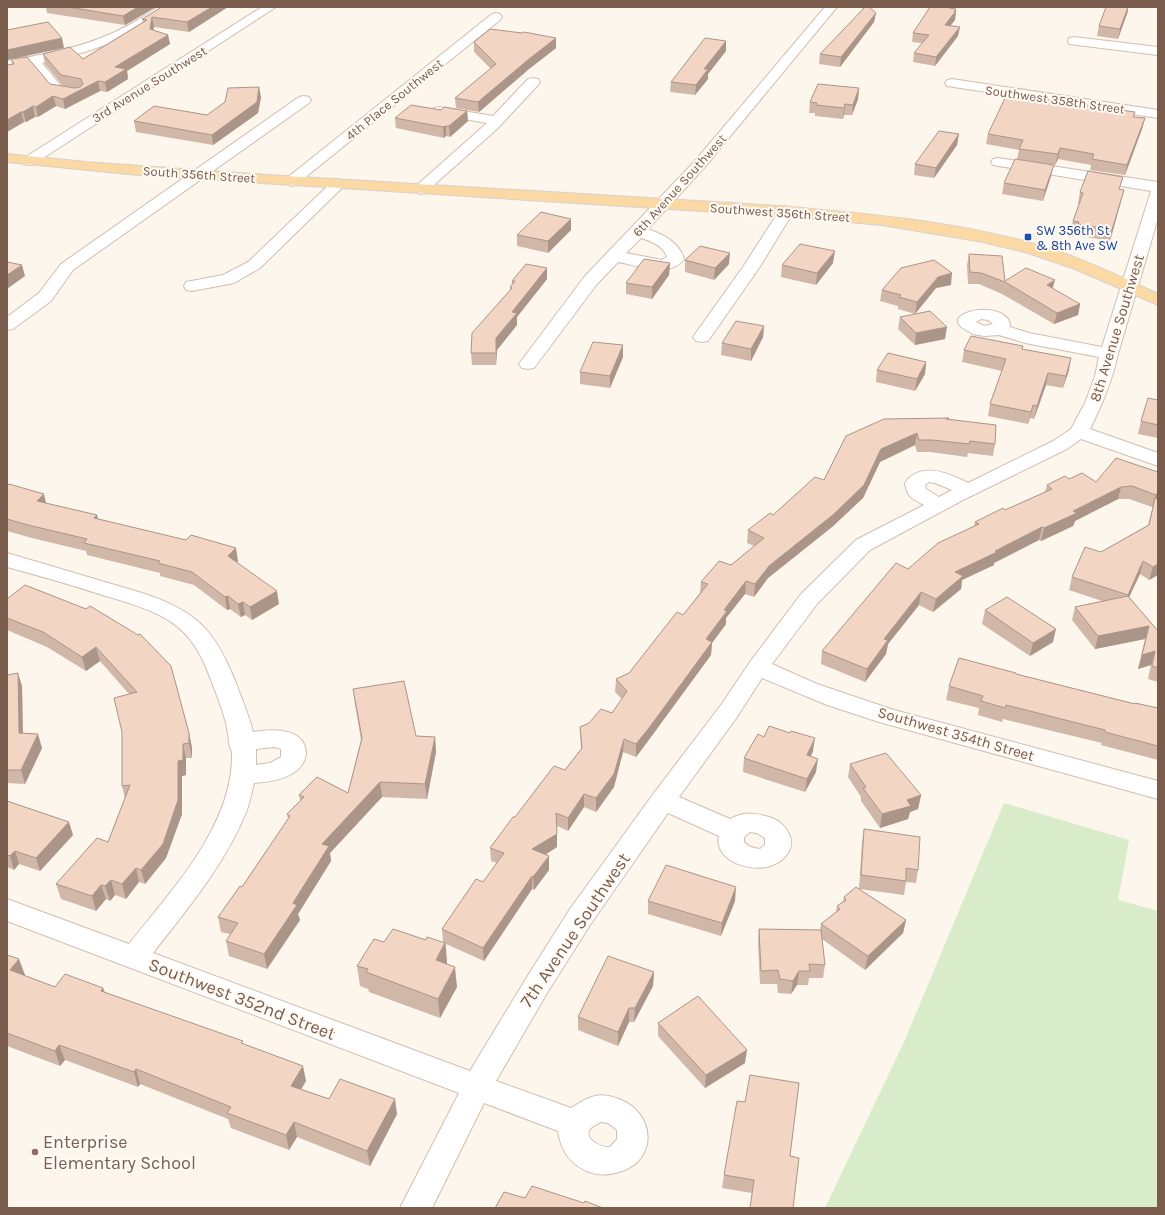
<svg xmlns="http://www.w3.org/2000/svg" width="1165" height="1215" viewBox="0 0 1165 1215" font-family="Karla,sans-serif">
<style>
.green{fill:#d8ecc9}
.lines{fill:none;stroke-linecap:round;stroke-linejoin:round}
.minor-casing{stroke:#d1beb0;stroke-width:2}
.major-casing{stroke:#dad1cd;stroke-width:2}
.minor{fill:#fff;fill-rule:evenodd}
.major{fill:#fbd9a5;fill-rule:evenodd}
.wall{fill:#d1b7a8}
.shaded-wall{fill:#aa9588}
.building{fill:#f3d5c3;stroke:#aa9588}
.transit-dot{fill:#1a4fb4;stroke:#fffaf3;stroke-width:1.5}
.education-dot{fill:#8d6e63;stroke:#fffaf3;stroke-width:1.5}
.labels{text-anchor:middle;stroke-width:4;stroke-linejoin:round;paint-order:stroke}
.far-street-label{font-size:13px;fill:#7a5c4d;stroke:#fffaf3}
.far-transit-label{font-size:13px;fill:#164399;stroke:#fffaf3;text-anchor:start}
.street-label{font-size:15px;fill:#7a5c4d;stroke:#fffaf3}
.near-street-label{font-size:18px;fill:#7a5c4d;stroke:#fffaf3}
.near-education-label{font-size:18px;fill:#785e54;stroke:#fffaf3;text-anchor:start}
</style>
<rect width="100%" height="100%" fill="#fdf6ec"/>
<!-- green -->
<path class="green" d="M1004,803L1129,840L1118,900L1158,911V1208H825L904,1042Z"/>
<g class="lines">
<!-- minor casing -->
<g class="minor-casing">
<path id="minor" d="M159,7H174C170,12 162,16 157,19C121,42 83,54 42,63L62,87L82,90L84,93L82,96L77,97L53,93L30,65L7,69V61C41,55 76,49 108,35C126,28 142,17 159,7Z
M262,7H276L34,164L29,165L24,164L22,161L24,158Z
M825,7H837L704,168L648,229C664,235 679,242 684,259C670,279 637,265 618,262L597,284L534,368L528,369L522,368L519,364L585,276L694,162ZM641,238C651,241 664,246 667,257L662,260L626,253Z
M496,13L500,14L502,17L500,20L297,184L292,186L287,184L284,181L287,178L492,14Z
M1074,37L1158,47V55L1069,44L1068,41L1069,38Z
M533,78L538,79L540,82L538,85L497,129L426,192L421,194L416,192L413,189L416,186L487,123L434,114L432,111L434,108L439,107L493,116L528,79Z
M952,79L1158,110V118L947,86L945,83L947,80Z
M304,96L309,97L311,100L309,103L73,270L51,301L13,329L7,330V317L39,293L61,264L299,97Z
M998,158L1158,182V218L1118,354C1112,381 1102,405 1090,429L1158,453V466L1081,439L1067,449L963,500L870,550L817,604L772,664L817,684L894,710L1158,781V799L879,722L827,705L762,678L737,717L679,797L730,819C746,811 755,813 772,818C780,821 785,826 789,834C792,840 792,845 789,851C773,882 712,866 719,836L668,813L590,925L547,993L496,1081L571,1108C578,1104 586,1098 595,1096C603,1094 611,1096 619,1099C654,1112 659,1158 622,1171C610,1175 601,1176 589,1172C570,1164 561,1151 558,1131L484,1103L432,1208H400L459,1093L7,921V899L129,944C171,891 233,826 232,754C232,750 229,746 229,743C228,724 221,706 214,688C204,660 194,636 168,620C150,609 129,603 109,597C75,586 41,576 7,567V553L142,593C197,611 215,630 236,683C242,700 249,715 253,732C271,729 305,727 306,753C306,759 301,768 296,771C285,780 267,782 254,783C252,792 250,801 247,810C226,863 188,908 153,953L470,1071L527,977L570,909L654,793L721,705L750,662L801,594L856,540L924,505C912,498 907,498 905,483C920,461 949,473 968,483L1053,441L1071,429L1085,403L1095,376L1099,357L1025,343L999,335L984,336L973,334L961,327L958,323V319C968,305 1011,306 1010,327L1029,333L1102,347L1151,191L993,165L991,162L993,159ZM981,319L988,320L993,324L984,326L976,322ZM929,482L935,483L952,490L939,497L926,489L925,485ZM274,747L281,749V757L270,763L256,765V749ZM750,832L757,833L765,838V845L760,849C753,848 749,847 744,842V837ZM601,1122L608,1123L617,1130V1139L610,1147C603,1148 583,1140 590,1129C592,1126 598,1124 601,1122Z
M338,179L343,181L346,184L343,187L260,268L234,283L192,291L186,290L184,286L186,282L223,275L248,262L333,181Z
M786,206L791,208L794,211L759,268L708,341L702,342L696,341L693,337L743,267L781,208Z"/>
</g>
<!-- major casing -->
<g class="major-casing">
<path id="major" d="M7,154L86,162L268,175L780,206C872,214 966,222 1055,250C1090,262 1124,278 1158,294V305L1075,269L1028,253L983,242L882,225L780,216L138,175L7,162Z"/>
</g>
<!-- minor -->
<use href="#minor" class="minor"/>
<!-- major -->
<use href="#major" class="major"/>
</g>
<!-- wall -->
<path class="wall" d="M46,7H156L125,25L47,13Z
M228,7L189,32L154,27L153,30L168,35L170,44L127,71L128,79L107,92L100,91L65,109L56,106L38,117H35L26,122H24L7,132L12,64L11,59L50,84L75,88H76L63,86L45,64L43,54L83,59L143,22L142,19Z
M956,9L955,20L950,26L958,36L935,66L913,62L914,53L922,43L912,42L913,33Z
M1128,11L1118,39L1097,36L1099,26Z
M876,13L874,22L840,67L819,64L820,54Z
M474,42L556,48L529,69L479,112L456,108L455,98L491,69L474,52Z
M726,51L708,74V79L695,95L670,92L671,82Z
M859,88L858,99L852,115H844L843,119L815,116V113H809L810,102Z
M261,97L258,113L213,145L136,132L134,121L207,115Z
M441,110L467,111L468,121L450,137L446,136L444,138L396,128L395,118Z
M1134,117L1145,118L1142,129L1125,175L1090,170L1091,165L1058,159L1055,165L1017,159L1019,150L986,144L988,134Z
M959,134L957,145L934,178L914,175L915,164Z
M1051,176L1043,201L1002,194L1004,183Z
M1120,189L1121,201L1110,241L1075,235L1076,233L1070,232L1073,221L1079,203H1078L1080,192Z
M571,219V230L548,253L517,246V235Z
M969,254L1005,281L1080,304L1078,315L1054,324L1002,294L979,284H968L967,265Z
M685,260L729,264L714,280L685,272Z
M670,263L669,275L652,299L626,294V283Z
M833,263L816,285L781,277L782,265Z
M547,268V279L517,317V325L497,350L496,365H472L471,353L510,290V287L512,284V281Z
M951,285L936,288L915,314L898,309V306L880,301L882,290Z
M900,317L945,339L915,345L898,329Z
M764,326L763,337L751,361L721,355L722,343Z
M623,345V357L610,388L580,384V372Z
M1022,349L1069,370L1063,388L1046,385L1034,419L1030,418L1028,424L988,416L990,404L1002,371L962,362L964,350Z
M926,362L925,374L915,391L876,382L877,370Z
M1158,400V438L1138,434L1141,421Z
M949,420L995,444L993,456L968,453L967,457L930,452H917L915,445L880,462L863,498L832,527L768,578L754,597L745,594L726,618V624L712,643L711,655L648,741L636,757L623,752L614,787L596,812L584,807L568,831L557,826V847L545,855L549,856V870L534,890L532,889L484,961L446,944L447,964L457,987L440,1018L369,992L368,989L360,986L357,966L384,942L426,940L443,942L442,929L483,882L497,863L491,861L490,848L515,817L565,770L581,749L580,727L612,713L622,699L615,692L616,679L629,673L683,615L700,593L701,582L731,565L754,546L747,543L748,530L773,515L824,480L846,436Z
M1158,472V575L1149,580L1140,574L1129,597L1158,631V682L1148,679L1151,665L1138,669L1145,639L1095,649L1072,620L1075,607L1102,601L1069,590L1072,577L1101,552L1148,525L1153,506L1152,507L1129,499H1118L1075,521L1073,526L1041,541L1039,540L994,563V565L962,580L961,589L933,612L919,605L888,644L886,654L865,682L821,664L822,651L908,569L974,526L975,522L1005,510L1045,492L1047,485L1069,479L1096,482Z
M7,486L46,503L97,515L98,519L238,561L237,562L279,604L252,620L245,615L241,617L230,609L227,610L194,585L160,576V573L87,555L86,551L32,538L7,531Z
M7,599L86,609L189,733L192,748V758H186V775L182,776V814L166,858L145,884L139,882L126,899L115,895L110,901L106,899L96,911L61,899L56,884L108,842L125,799L122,786L129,694L100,661L86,671L47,647L7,630Z
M985,610L1053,642L1030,656L982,624Z
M1016,674L1135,704L1158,708V760L1101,745L1102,743L1003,719L1002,722L978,715L979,708L946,700L949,686Z
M7,675L22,686L23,733L42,748L25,784L7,783Z
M353,689L416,736L435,737L436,752L427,799L382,797L330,853L331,861L298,914L300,920L267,969L229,956L226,941L230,934L221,932L218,917L242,887L288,819L287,814L300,801L299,795L348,793L361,740L355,704Z
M790,733L813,751L811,756L816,772L805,792L743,772L744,758L764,737Z
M850,764L921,795L918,809L910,812L908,819L880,828L861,801V797L848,777Z
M7,801L73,835L40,871L19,864L14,870L7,867Z
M864,829L918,870L916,883L906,882L904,895L859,889L906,920L903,933L865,970L822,939L825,965L823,978H809L808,985H797L791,994L778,993L777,984H760L758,942L759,929L820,930L821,924L836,912L837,906L843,902L844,897L859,889L862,843Z
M648,901H735L721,936L648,914Z
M7,955L25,975L24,976L55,987L103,988L105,992L243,1044L306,1081L301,1089L329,1099L397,1114L370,1166L297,1137L289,1150L231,1128L228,1119L140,1084L138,1087L65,1060L60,1066L7,1046Z
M654,972L653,986L634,1022H629L618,1046L578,1030V1017Z
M658,1023L745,1063L705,1088L658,1036Z
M790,1156L752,1193L722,1188L724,1175Z"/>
<!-- shaded-wall -->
<path class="shaded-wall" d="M138,7H156L125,25L123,16Z
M212,7H228L189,32L187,22Z
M1128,7V11L1118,39L1120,29Z
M956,9L955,20L944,34L945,25Z
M876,13L874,22L840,67L841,57Z
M152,17L154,27L151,39L150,29Z
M960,27L958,36L935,66L936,57Z
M168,35L170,44L127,71L128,79L107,92L105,82L115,67Z
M62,38L64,48L7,60V50Z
M556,38V48L529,69L479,112L478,102L529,59Z
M726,41V51L708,74V79L695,95L696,85L704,69Z
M98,81L100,91L65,109L63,99Z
M259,87L261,97L258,113L213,145L212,135Z
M859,88L858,99L852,115L853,105Z
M53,96L56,106L38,117L36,107Z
M845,104L844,115L843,119L844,108Z
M33,106L35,117L26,122L23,112Z
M467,111L468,121L450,137L449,126Z
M21,112L24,122L7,132V120Z
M1145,118L1142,129L1125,175L1127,165Z
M446,126V136L444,138L443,127Z
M959,134L957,145L934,178L936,168Z
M1060,148L1058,159L1055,165L1058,154Z
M1054,165L1051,176L1043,201L1045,190Z
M1124,190L1121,201L1110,241L1112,230Z
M571,219V230L548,253V241Z
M835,251L833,263L816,285L817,273Z
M730,253L729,264L714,280L715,268Z
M670,263L669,275L652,299V287Z
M22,265L25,276L7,289V275Z
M547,268V279L517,317V325L497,350L496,365V338L512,312Z
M952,273L951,285L936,288L915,314L917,302L938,277Z
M1055,280L1052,291L1047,285Z
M1080,304L1078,315L1054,324L1057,313Z
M764,326L763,337L751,361V349Z
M947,327L945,339L915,345L916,333Z
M623,345V357L610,388V376Z
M1071,358L1069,370L1063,388L1066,376Z
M926,362L925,374L915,391L917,379Z
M1048,373L1046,385L1034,419L1037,406Z
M1033,405L1030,418L1028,424L1031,412Z
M917,433L915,445L880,462L863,498L832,527L768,578L754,597L755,584L769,566L881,449Z
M1121,487L1118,499L1075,521L1073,526L1041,541L1044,528L1073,511Z
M1158,491V499L1152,507L1156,495Z
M44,494L47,507L37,501Z
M97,515L100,528L94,518Z
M1042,527L1039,540L994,563V565L962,580L961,589L933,612L936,599L955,572Z
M236,548L238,561L231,569L228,556Z
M1143,561L1140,574L1124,608L1128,595Z
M1158,564V575L1149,580L1153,567Z
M746,581L745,594L726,618V624L712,643L711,655L648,741L636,757V744L724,610Z
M277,591L279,604L252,620L250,607Z
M921,592L919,605L888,644L886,654L865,682L867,669L884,639Z
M228,596L230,609L227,610L225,597Z
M243,602L245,615L241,617L238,604Z
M1149,626L1145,639L1095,649L1098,636Z
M1056,629L1053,642L1030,656L1033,643Z
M96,647L100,661L86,671L82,657Z
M1155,651L1151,665L1138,669L1142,655Z
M18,673L22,686L23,747L19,733Z
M189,733L192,748V758L189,743Z
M38,734L42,748L25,784L21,770Z
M435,737L436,752L427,799L425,784Z
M815,738L813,751L805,768L807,755Z
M624,739L623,752L614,787L596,812V798Z
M183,744L186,758V775L182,776V814L166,858L145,884L141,870L178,761Z
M818,759L816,772L805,792L807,779Z
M380,782L382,797L330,853L331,861L298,914L300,920L267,969L264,954L293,903L322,844Z
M584,794V807L568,831V818Z
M921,795L918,809L910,812L908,819L880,828L882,814L907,800Z
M69,822L73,835L40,871L36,858Z
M557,834V847L532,863V849Z
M15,851L19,864L14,870L10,856Z
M549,856V870L534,890L533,877Z
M136,868L139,882L126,899L122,884Z
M532,876V889L484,961L483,948Z
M111,880L115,895L110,901L105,886Z
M101,885L106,899L96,911L92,896Z
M736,887L735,901L721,936L722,923Z
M906,920L903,933L865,970L868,956Z
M445,943L447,963L437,980L436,960Z
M19,959L25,975L16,986L10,970Z
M455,967L457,987L440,1018L438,999Z
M799,971L797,985L791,994L793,981Z
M654,972L653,986L634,1022L635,1008Z
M103,988L108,1003L101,991Z
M629,1008V1022L618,1046V1032Z
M59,1045L65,1060L60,1066L55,1051Z
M747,1050L745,1063L705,1088L706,1075Z
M303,1066L306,1081L294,1101L291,1086Z
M136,1069L140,1084L138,1087L134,1072Z
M395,1099L397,1114L370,1166L367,1151Z
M294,1122L297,1137L289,1150L286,1135Z"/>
<!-- building -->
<path class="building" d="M68,7H138L123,16Z
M162,7H212L187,22L152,17L150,29L168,35L115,67L126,69L105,82L98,81L63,99L53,96L36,107L33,106L23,112H21L7,120V65L14,64L11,59L27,57L50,84L75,88L80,87L83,84L81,79L61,75L43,54L70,47L83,59L147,20L142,19Z
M865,7H869L876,13L841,57L820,54Z
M930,7H945L956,9L954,11H956L945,25L960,27L936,57L914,53L929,35L913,33Z
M1106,7H1128L1120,29L1099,26Z
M48,22L62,38L7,50V30Z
M490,29L522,33L524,32L556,38L529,59L478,102L455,98L496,64L474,42Z
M705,38L726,41L704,69H708L696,85L671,82Z
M818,84L859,88L853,105L845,104L844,108L816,105L817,103L810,102Z
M259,87L257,102L212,135L134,121L154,106L207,115L225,102L228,88Z
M1007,94L1135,112L1133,117L1145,118L1127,165L1092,159L1094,154L1060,148L1058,154L1019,149L1023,140L988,134Z
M411,105L441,110L444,107L467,111L449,126H446L443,127L395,118Z
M939,131L959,134L936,168L915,164Z
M1015,159L1054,165L1045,190L1004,183Z
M1088,171L1123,177L1119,189L1124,190L1112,230L1078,224L1079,222L1073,221L1083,193L1080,192Z
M541,212L571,219L548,241L517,235Z
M800,244L835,251L817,273L782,265Z
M700,246L730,253L715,268L685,260Z
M969,254L1002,256L1005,281L1026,268L1055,280L1047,285L1080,304L1057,313L1005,282L981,273L970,272Z
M644,259L670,263L652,287L626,283Z
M934,260L952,273L938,277L917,302L899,297L901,295L882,290L901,268Z
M7,262L22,265L7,275Z
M526,264L547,268L512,312L517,313L496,338V353H471L472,333L512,288L510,287L515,281H512Z
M930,311L947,327L916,333L900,317Z
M736,321L764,326L751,349L722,343Z
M971,336L1023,346L1022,349L1071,358L1066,376L1048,373L1037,406L1033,405L1031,412L990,404L1006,359L964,350Z
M593,342L623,345L610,376L580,372Z
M888,353L926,362L917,379L877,370Z
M1148,398L1158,400V425L1141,421Z
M949,418L946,419L996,425L995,444L970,441L969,444L932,440H919L917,433L881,449L864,485L834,514L769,566L755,584L746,581L724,610L727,611L706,639L712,642L649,728L636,744L624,739L614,774L596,798L584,794L568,818L556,813L557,834L532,849L549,856L533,877L532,876L483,948L442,929L476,879L483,882L504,853L490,848L513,817H515L554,766L565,770L582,748L580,727L589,723L601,709L612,713L627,691L616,679L629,673L677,612L683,615L708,584L701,582L719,561L731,565L764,538L748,530L770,513L773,515L815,477L824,480L846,436L884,419Z
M1116,458L1158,472V491L1156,495L1132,486L1121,487L1073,511L1077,513L1044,528L1042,527L995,551L997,552L955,572L963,576L936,599L921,592L884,639L888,640L867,669L822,651L896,563L908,569L938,543L979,524L975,522L1003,508L1005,510L1052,489L1047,485L1065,476L1069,479L1082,473L1096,482Z
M9,484L44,494L37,501L97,515L94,518L186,540L191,535L236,548L228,556L277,591L250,607L243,602L238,604L228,596L225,597L192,572L158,563L160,561L84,543L87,539L28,525L7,519V486Z
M1155,498L1158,499V564L1153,567L1143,561L1128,595L1072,577L1085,547L1101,552L1149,525Z
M25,585L86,609L90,606L138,635L140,634L171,666L189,733V743L183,744V760L178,761V800L163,844L141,870L136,868L122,884L111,880L105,886L101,885L92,896L56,884L97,838L108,842L130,785L122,786V732L114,698L137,692L96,647L82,657L43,632L7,618V599Z
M1128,596L1158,631V668L1152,666L1155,651L1142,655L1149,626L1098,636L1075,607Z
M1007,597L1056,629L1033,643L985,610Z
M959,658L1016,673V674L1135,704V703L1158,708V746L1105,732V730L1006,705L1005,708L981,701L983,696L949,686Z
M18,673L19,733L38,734L21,770H7V675Z
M404,681L416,736L435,737L425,784L380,782L322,844L329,846L293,903L297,905L264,954L226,941L238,923L218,917L240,886L242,887L290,816L287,814L304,797L299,795L317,777L348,793L362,738L353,689Z
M769,726L790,733L791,731L815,738L807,755L818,759L807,779L744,758L758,734L764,737Z
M886,753L921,795L907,800L911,806L882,814L863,788L866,787L850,764Z
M7,801L69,822L36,858L15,851L10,856L7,855Z
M864,829L920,837L918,870L906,868V881L861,875Z
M666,865L736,887L722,923L648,901Z
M856,887L906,920L868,956L821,924L840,909L837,906L846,900L844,897Z
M393,929L426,940L427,937L445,943L436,960L455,967L438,999L366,972L368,969L357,966L374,939L384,942Z
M759,929L821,930L825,965L809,964L810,971H799L793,981L780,979L778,970L761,971Z
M7,955L19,959L10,970L55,987L65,974L103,988L101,991L243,1041L241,1043L303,1066L291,1086L329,1099L340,1079L395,1099L367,1151L294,1122L286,1135L227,1113L231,1107L136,1069L134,1072L59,1045L55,1051L7,1033Z
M608,956L654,972L635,1008H629L618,1032L578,1017Z
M698,996L747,1050L706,1075L658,1023Z
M750,1075L799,1083L790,1156L799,1158L793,1208H750L754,1180L724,1175L737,1101L745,1102Z
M532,1186L584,1203L585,1201L603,1208H495L504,1192L525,1198Z"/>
<!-- markers -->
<rect class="transit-dot" x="1024" y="233" width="8" height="8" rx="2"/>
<circle class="education-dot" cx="35" cy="1152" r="4"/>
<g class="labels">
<!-- far-street labels -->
<g class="far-street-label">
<text transform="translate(149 84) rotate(-32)" y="5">3rd Avenue Southwest</text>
<text transform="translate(394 99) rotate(-39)" y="5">4th Place Southwest</text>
<text transform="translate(1055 99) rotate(8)" y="5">Southwest 358th Street</text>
<text transform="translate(199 174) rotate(4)" y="5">South 356th Street</text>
<text transform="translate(679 185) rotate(-48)" y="5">6th Avenue Southwest</text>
<text transform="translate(780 212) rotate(4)" y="5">Southwest 356th Street</text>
</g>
<!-- far-transit labels -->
<g class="far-transit-label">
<text x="1036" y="235">SW 356th St<tspan x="1036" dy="15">&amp; 8th Ave SW</tspan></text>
</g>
<!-- street labels -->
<g class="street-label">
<text transform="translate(1117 328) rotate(-73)" y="5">8th Avenue Southwest</text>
<text transform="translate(956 734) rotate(16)" y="5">Southwest 354th Street</text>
</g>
<!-- near-street labels -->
<g class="near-street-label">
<text transform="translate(575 930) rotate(-56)" y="6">7th Avenue Southwest</text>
<text transform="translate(242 999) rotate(21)" y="6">Southwest 352nd Street</text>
</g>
<!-- near-education labels -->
<g class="near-education-label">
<text x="43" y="1148">Enterprise<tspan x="43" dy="21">Elementary School</tspan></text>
</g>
</g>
<!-- border -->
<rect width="1165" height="1215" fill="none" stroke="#7a5c4d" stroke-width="16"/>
</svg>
